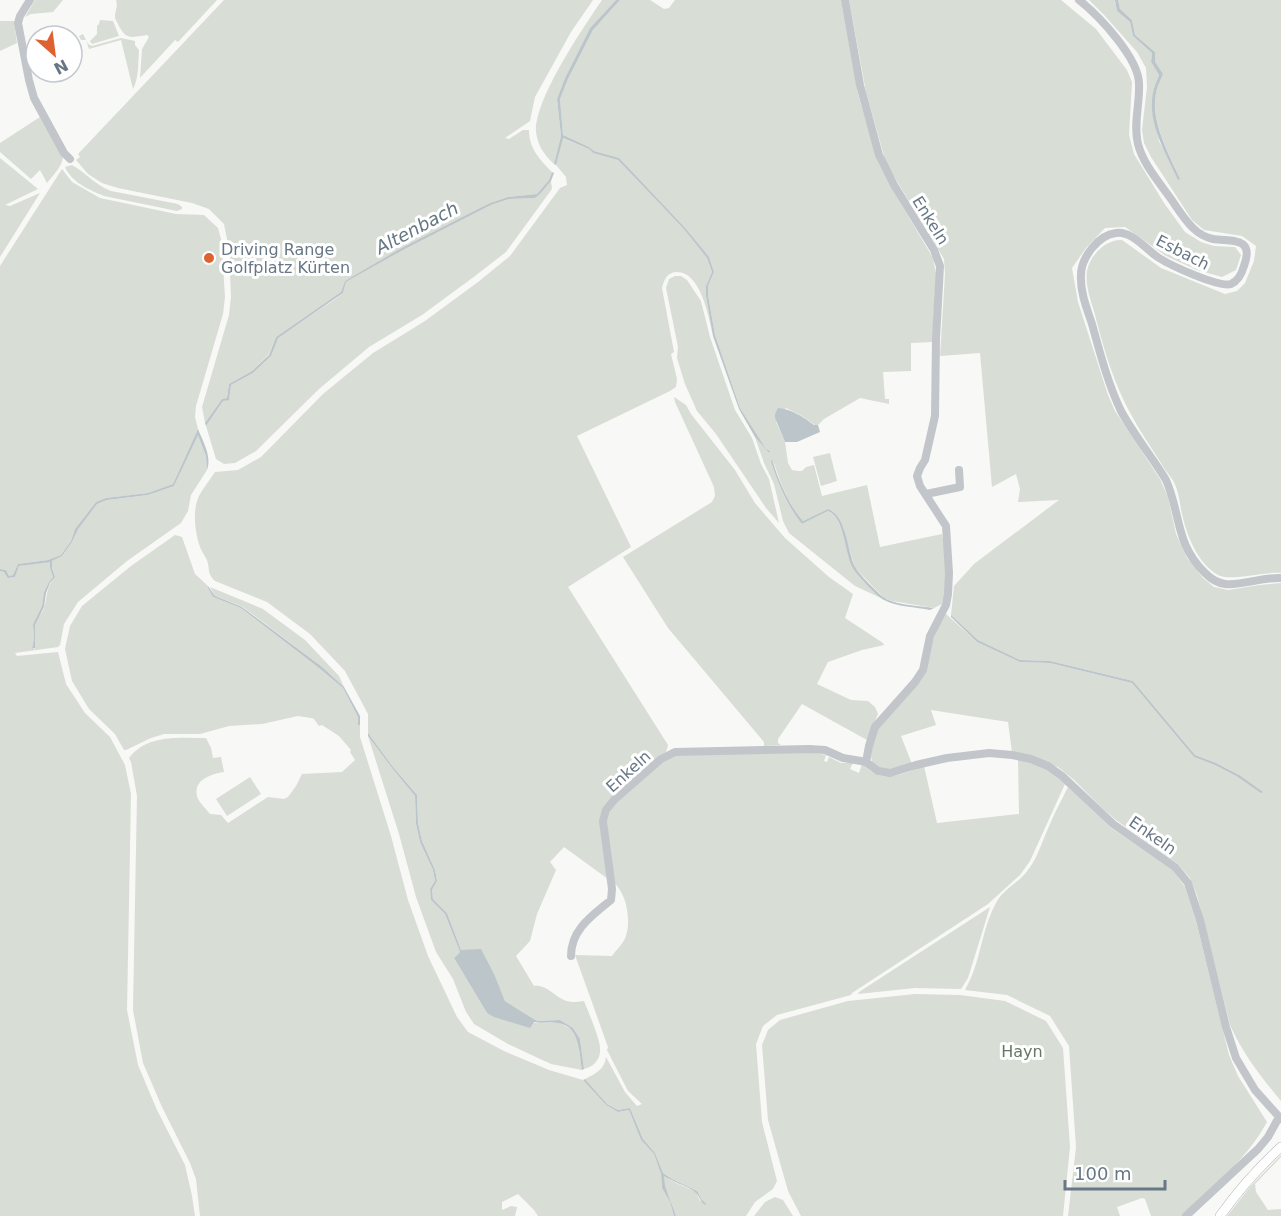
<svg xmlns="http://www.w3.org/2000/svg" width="1281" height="1216" viewBox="0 0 1281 1216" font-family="'DejaVu Sans',sans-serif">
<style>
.green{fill:#d8ddd5}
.water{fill:#bbc5ca}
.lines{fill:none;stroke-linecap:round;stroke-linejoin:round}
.major-casing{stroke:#b5b9bd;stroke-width:10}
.minor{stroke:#c2c5c9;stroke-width:8}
.major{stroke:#fff;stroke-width:9}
.poi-dot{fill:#df612f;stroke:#fff;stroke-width:2}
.labels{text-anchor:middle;stroke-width:6;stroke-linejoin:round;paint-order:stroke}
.street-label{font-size:16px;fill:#687786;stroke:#fff}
.poi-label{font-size:16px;fill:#687786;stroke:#fff;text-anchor:start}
.park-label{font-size:16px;fill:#667863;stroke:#fff}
.water-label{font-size:18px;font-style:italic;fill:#647882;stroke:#fff}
</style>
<rect width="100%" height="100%" fill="#f8f8f6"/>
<!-- green -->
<path class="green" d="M35,0H63L53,12L31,14L25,17Z
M116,0H217L178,42L175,40L140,78L142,49L149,37L147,35C131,37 126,41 118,24C116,20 115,20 115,15C116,8 118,6 116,0Z
M224,0H593L571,32L535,97L530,121L505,138L509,139L523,130H529C529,148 539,159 552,172L549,180L537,194L508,197L490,203L345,281L341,292L276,337L269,354L252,371L229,384L227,398L222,399L205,423L202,407L229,315L231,297L229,249L224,224L209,209L192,203L118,188L102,183L88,174L76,160L80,157L78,154Z
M602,0H616L590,28L565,78L557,99L561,136L554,164C544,155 538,146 536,132C534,100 583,28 602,0Z
M620,0H650L664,9L669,8L675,0H841L858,94L878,162L891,187L933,258L936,274L932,342L911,343V371L883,372L885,399H889V404L860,398L824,419L818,425H815L802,416L786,408L776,422L785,442L788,463L792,470L798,471H802L806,467L814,465L822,496L867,485L880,547L942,534C946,556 949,582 942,604L934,608L892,601L884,598L855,568L843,527L833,512L828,509L803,521C788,504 780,482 773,460C777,484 787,506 802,524L828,511C845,520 845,552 853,568C857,576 875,592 883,599L855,586L789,533L783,521L774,484L764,463L755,437L769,453L770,451L766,449L740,408L715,335L708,295V286L714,272L709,257L619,158L594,151L589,147L563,135L560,99L568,79L593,30Z
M849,0H1061L1096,29L1127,70L1132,82L1129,135L1134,154L1164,203L1185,232L1201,242L1214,246L1235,247L1241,255L1236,270L1222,277L1197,270L1166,256L1125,227L1105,228L1086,248L1072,268L1078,302L1108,395L1115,411L1160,479L1168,497L1176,534L1187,558L1203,578L1214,587L1228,590L1260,585L1281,583V1101C1261,1077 1243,1054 1230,1025L1197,895L1190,878L1178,864L1116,820L1102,808L1074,780L1058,767L1012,752L1008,722L931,710L936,725L901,736L912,764C891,770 864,777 873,745C874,740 875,735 877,731C885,714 907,695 920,681C928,667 929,654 933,640C936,630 941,622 946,614L977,642L1020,662L1050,663L1132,683L1194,757L1215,765L1238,777L1239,775L1216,763L1195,755L1133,681L1050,661L1020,660L978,640L951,615L954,586L974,564L1059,500L1018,502L1020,489L1016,474L992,487L980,353L940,356L945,274L944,259L886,163L866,92Z
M1089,0H1115L1117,11L1130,22L1133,36L1152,53L1151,62L1159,75L1153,93V117L1159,141L1180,179C1169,153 1150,121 1156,92C1157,86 1161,80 1163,74L1154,62L1155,52L1135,35L1132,20L1120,9L1118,0H1281V573C1265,571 1230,582 1218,575C1199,564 1188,539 1183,518C1180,508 1180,497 1176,487C1174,480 1168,474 1164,468C1154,451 1142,435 1133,418C1114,385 1103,347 1094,311C1090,298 1085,284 1087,271C1090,255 1106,239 1122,240L1161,268L1225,294L1237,291L1245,283L1254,261L1256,246L1242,236L1204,230L1192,220L1151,157L1144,143L1142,130L1147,87L1146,68L1137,52L1105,16Z
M100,20L113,21L119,36L92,44L90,41L97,34V26L99,24Z
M0,21H14L17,43L0,51Z
M83,34L88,44L92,46L121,38L135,41V45L139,50C138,63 139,78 133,89L121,40L89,49L86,40H81L79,36Z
M40,117L63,157C62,167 53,175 47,183L40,170L31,179L0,152V143Z
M562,138L589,149L593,153L618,160L684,229L707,258L712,272L706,286V296L713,336C709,318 701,272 677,272C667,272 664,280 662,288L674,352L671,354L677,379L676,387L670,391L577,436L631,547L568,587L668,745L666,752L659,756L603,808L608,879L564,847L550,862L556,870L537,914L530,941L516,956L534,986C546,984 554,996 564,1000C571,1003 577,1002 584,1001C588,1011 600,1039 600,1048C601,1059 594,1067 584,1069L580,1039L573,1028L560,1020L537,1021L505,1001L500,989L461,950L447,913L433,899L432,890L437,881L435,870L422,841L418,823L417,795L393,767L368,733V714L345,671L310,634L267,602L215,581C207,574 210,569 207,560C205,556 202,552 200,547C195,532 192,511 199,496C203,488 210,480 215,472L238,470L261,457L323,394L373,353L425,321L478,282L510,256L560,188L567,185L566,177L556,165Z
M0,158L38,189L5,205L10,206L40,193L0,257Z
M72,165C87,173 93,184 111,191L178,204L182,207V209L177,211L104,196C90,190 72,183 65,167Z
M62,169L72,182L100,198L176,214L204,215L218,228L221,239L222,249L225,297L223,314L196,406L195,417L198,429L173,484L148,493L106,498L96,502L75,529L71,541L61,555L48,560L18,564L13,575L9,576L6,570L0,569V266Z
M551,181L552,189L506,252L475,276L422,315L369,347L319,389L256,451L235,463L224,464L216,459L206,426L223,401L229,399L231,385L253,373L271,356L277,338L334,300L343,293L346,282L401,251L491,205L509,199L535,198L540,194Z
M675,276H681L687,280L701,301L710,337L735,410L752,438L761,464L769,479L779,523L766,508L716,434L697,411L685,384L677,358L678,347L666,288L669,279Z
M674,397L686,405L691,414L735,470L755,503L785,538L829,577L853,594L845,618L883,643L884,645L862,650L828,662L817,684L851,700L868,701L875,707L878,714L867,740L802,704L778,739V743L781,745L764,746V742L668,628L623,557L712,502L715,496L714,487L675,402Z
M198,434L206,456L207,470L191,495L188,511L181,523L127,561L78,602L64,624L60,645L58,647L15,653L17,656L58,652L66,684L85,713L110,737L125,765L131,794L127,1010L138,1065L157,1110L185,1165L192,1196L195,1216H0V571L4,572L9,578L15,577L19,566L50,561V568L53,577L49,582L44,592L42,606L33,624L34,638L32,649H35C35,642 34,630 35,625C36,619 42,614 44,608C48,596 45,589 55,577L52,567V561L62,556L72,542L77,529L97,504L107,500L148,495L174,486Z
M830,453L837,481L821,486L813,457Z
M175,535L182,537L195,574L208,586V588L213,597L241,608L319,668L343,688L358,717V724L360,725V737L391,836L408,900L428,956L457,1017L468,1032L504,1051L549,1070L583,1080L606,1105L618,1112L629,1110L641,1140L654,1154L661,1174L662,1188L670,1202L674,1216H538L534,1210L518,1194L502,1202V1210L511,1206L517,1207L515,1216H200L196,1179L190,1163L162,1107L143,1063L133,1010L137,796L131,762L129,758C147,734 179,738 206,738L211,748L213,758L221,757L224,772C210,774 191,781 198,799C201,804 207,810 210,814L221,815L228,823L268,797L284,799L288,797L296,786L302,774L342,772L355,760L350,752L351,750L339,736L322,725L319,726L314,719L311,718L298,716L262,724L229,726L200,734H164L151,738L126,750H124L115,734L89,709L72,681L65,649L70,626L82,606L131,566Z
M210,587L263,609L305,640L339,676L344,687L321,666L243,607L215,596Z
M368,736L392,768L415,796L416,824L420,842L433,870L435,881L430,889L431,900L445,914L460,952L454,958L487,1013L536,1023L559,1022L572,1030L578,1040L582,1070L551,1064L508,1044L474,1024L466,1012L453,979L436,952L416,897L399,834Z
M810,752L826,755L824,761L827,762L829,757L841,763H853L850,769L859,773L862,764C867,767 872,773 878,775C892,780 911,770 924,766L937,823L1019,814L1018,758C1039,764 1049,768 1065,784L1030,861L1020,875L988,904L852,993L851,995L777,1015L763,1026L756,1044L762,1122L777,1181L773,1189L755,1202L746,1216H676C672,1201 664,1191 663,1175L672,1181L696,1192L700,1201L702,1200L697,1191L672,1179L663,1173L655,1153L643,1139L630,1108L618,1110L607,1104L585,1079C595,1074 605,1069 606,1057L625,1092L637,1106L642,1104L628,1091L607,1050L608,1047L575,955L612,956C616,950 624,943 626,936C631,920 627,893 613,882L607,821L610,811L617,802L662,762L673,756L685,754Z
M250,777L261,794L227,816L216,799Z
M1068,787L1111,828L1172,869L1185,887L1196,921L1229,1055L1238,1076L1267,1122C1247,1159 1213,1187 1183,1216H1151L1145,1199L1142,1198L1117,1207L1120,1216H1068L1076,1147L1069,1046L1050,1016L1007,995L965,990C981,963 981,930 996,903C1003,889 1019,883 1028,870C1038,857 1043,839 1050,824C1055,812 1062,799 1068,787Z
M990,907L968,978L961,989L915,988L858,994L859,992Z
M915,994L960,995L1005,1001L1046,1021L1063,1048L1070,1147L1063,1216H801L788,1191L768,1120L762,1045L768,1030L780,1020L848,1001Z
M1281,1155V1157L1255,1184L1256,1192L1268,1210L1281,1209V1216H1227L1250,1187Z
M775,1197L783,1200L793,1216H754L765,1202Z"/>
<!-- water -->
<path class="water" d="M616,0H620L593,30L568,79L560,99L563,135L589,147L594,151L619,158L685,228L709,257L714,272L708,286V295L715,335L740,408L766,449L770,451L769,453L755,437L739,409L713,336L706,296V286L712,272L707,258L684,229L618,160L593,153L589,149L563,138L556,165L554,164L561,136L557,99L565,78L590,28Z
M1115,0H1118L1120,9L1132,20L1135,35L1155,52V62L1163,74C1161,80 1157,86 1156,93C1150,121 1169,154 1180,179L1178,180C1166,153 1147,124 1153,93C1154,87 1157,81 1159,75L1151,62L1152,53L1133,36L1130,22L1117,11Z
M552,172L554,173L551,181L540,194L535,198L509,199L491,205L401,251L346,282L343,293L278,338L271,356L253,373L231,385L229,400L223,401L206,426L205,423L222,399L227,398L229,384L252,371L269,355L276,337L341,292L345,281L400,249L490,203L508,197L537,194L549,180Z
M778,408C792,409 803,417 814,425H818L820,432L797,442H785L775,418V414Z
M198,429C203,442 212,456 207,470L206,456L198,435L174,486L148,495L107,500L97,504L78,529L72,542L62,556L52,561V568L55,577L50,583L46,593L44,607L35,625V648L32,649L34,638L33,624L42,606L44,592L49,582L53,577L50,568V562L19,566L15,577L8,578L4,572L0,571V569L6,570L9,576L13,575L18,564L48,560L61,555L71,541L75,529L96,502L106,498L148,493L173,484Z
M772,460C779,481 788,504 803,521L828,509C847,517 847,550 855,567C857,572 878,593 883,597C894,605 920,606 934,608L930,610C917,607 896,607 884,600C878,597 858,576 854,570C844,555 846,519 828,511L802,524C787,506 778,483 771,461Z
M208,586L215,596L242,607L321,666L344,687L360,716V725H358V717L343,688L319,668L241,608L213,597L208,588Z
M951,615L978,640L1020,660L1050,661L1133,681L1195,755L1216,763L1239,775L1263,792L1261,793L1238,777L1215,765L1194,757L1132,683L1050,663L1020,662L977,642L951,617Z
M368,733L393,767L417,795L418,823L422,841L435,870L437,881L432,890L433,899L447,913L461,950L481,949L494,974L505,1001L537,1021L560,1020L573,1028L580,1039L584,1069L582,1070C579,1052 580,1026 558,1023C550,1021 542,1024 534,1022L530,1028L494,1017L487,1013L454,958L460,952L445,914L431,900L430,889L435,881L433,870L420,842L416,824L415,796L392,768L368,736Z
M585,1079L607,1104L618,1110L630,1108L643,1139L655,1153L663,1173L672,1179L697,1191L702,1200L706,1204L705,1205C700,1201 700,1197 696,1193C692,1188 671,1181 664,1176C664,1190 672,1202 676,1216H674L670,1202L662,1188L661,1174L654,1154L641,1140L629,1110L618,1112L606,1105L583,1080Z"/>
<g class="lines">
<!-- major casing -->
<g class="major-casing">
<path id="major" d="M1220,1216C1238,1191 1258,1168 1281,1147"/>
</g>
<!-- minor -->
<path class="minor" d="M30,0L20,16L18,23L29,80L34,98L64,153L70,159
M845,0L860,85L879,155L894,185L934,250L940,266L936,338L935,416L925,460L920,468L917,476L920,486L946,526L949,573L948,594L946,605L930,636L923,670L915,682L875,727L869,746L866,762
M1079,0C1099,16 1139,58 1139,84C1140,104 1133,124 1138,144C1143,164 1159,182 1171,199C1178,209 1184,219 1193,228C1199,234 1204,237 1213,239C1231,242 1255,236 1244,266C1242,273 1238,281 1231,284C1219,288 1170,265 1159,258C1146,250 1133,231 1116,233C1098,235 1081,258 1081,275C1080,292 1087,309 1092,324C1100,353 1108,384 1121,411C1134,435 1152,457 1166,480C1181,514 1175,544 1205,573C1211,579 1217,583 1225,584C1241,586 1263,577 1281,578
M926,494L960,487L959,470
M571,956C571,929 593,915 611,900L612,889L603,821L606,810L614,800L661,759L675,752L810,749L825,750L843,758L861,761L866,762L878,771L890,773L916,765L947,758L989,753L1012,755L1031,759L1048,766L1062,776L1113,824L1175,867L1188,883L1200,920L1226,1027L1236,1058L1255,1090L1281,1119
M1186,1216L1258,1149L1268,1137L1279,1117"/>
<!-- major -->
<use href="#major" class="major"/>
</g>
<!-- markers -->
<circle class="poi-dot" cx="209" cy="258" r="6"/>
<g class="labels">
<!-- street labels -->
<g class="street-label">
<text transform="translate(931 220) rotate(58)" y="6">Enkeln</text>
<text transform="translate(1183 252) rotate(27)" y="6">Esbach</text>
<text transform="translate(628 771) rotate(-42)" y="6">Enkeln</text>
<text transform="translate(1153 835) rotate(35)" y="6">Enkeln</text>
</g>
<!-- poi labels -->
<g class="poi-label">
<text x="221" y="255">Driving Range<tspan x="221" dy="18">Golfplatz Kürten</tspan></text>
</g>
<!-- park labels -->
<g class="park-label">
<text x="1022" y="1057">Hayn</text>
</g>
<!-- water labels -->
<g class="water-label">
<text transform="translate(417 228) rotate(-28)" y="6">Altenbach</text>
</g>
</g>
<!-- north arrow -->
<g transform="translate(54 54) rotate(152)"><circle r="28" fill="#ffffff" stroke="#c3c9cf" stroke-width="1.5"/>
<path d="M0-4.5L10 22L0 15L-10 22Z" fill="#df612f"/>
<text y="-9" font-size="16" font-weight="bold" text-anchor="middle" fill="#687786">N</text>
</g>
<!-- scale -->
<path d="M1065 1180v9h100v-9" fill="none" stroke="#687786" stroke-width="3"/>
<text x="1074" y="1180" font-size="18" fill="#687786" stroke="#ffffff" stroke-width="4.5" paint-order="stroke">100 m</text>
</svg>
